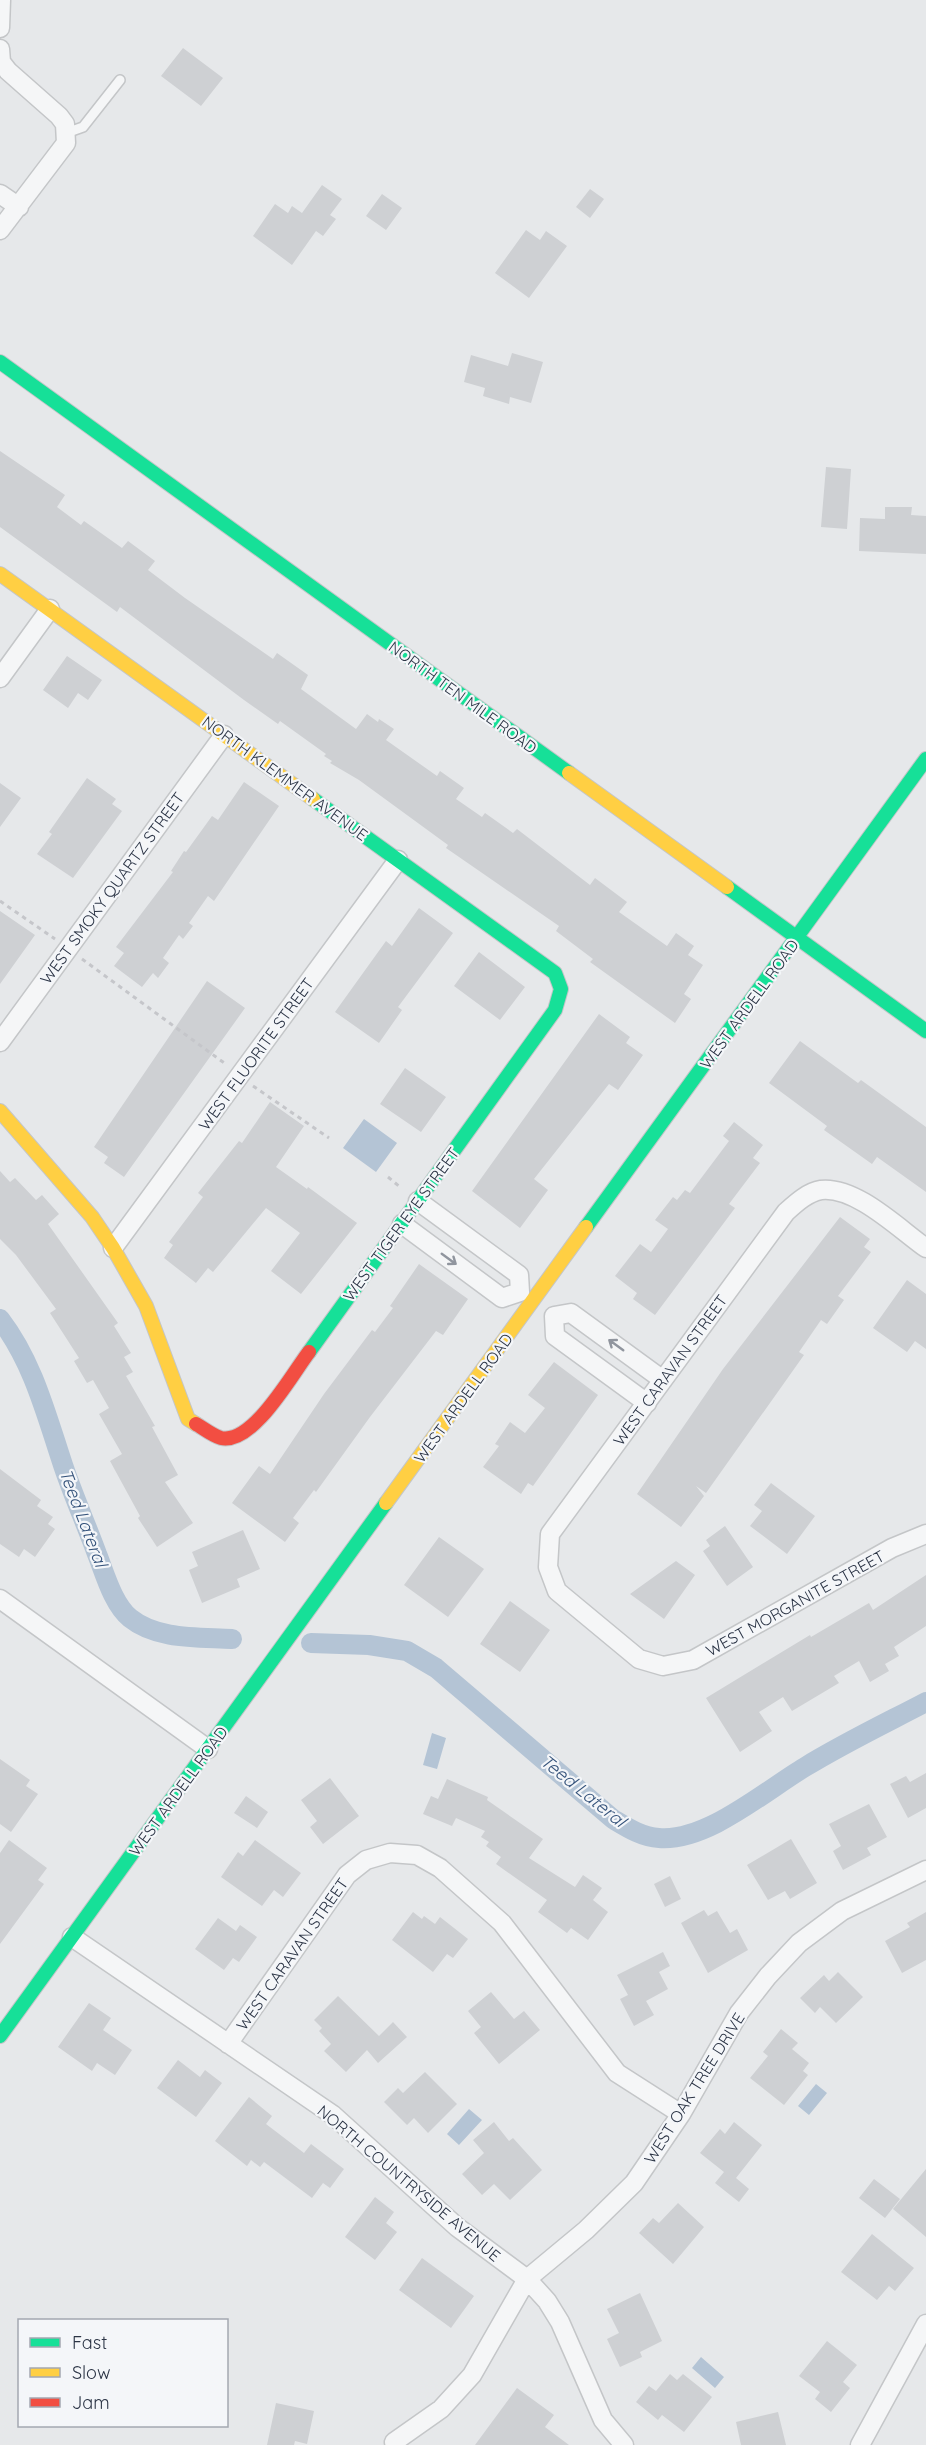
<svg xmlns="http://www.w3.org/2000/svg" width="926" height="2445" viewBox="0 0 926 2445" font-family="Quicksand,sans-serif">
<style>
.water{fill:#b4c4d5}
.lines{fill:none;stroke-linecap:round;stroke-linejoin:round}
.canal{stroke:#b4c4d5;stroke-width:20}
.building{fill:#ced0d3}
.lane-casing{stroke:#c4c6c8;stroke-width:12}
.street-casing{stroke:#c4c6c8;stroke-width:21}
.fast-casing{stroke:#c4c6c8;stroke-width:16}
.slow-casing{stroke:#c4c6c8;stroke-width:16}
.jam-casing{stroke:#c4c6c8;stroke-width:16}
.path{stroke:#c5c6ca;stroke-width:3;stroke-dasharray:4.5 4.5;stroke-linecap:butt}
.lane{stroke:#f5f6f7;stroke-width:9}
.street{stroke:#f5f6f7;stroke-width:18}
.fast{stroke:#16e098;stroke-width:14}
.slow{stroke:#ffcf43;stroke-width:14}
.jam{stroke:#f24e42;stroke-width:14}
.oneway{stroke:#90959e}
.labels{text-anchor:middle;stroke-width:4.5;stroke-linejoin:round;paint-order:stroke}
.street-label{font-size:16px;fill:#2b3445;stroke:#f4f6f9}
.water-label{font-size:18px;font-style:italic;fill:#34527a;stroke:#f4f6f9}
</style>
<rect width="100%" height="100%" fill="#e6e8ea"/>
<!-- water -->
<path class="water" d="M364,1119L397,1143L376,1172L343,1148Z
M432,1733L446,1738L437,1769L423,1765Z
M816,2084L827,2093L809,2115L798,2106Z
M469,2109L482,2120L459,2145L447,2134Z
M701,2357L724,2377L715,2388L692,2368Z"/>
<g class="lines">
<!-- canal -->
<path class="canal" d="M0,1319C33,1362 46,1414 63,1465C73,1495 86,1524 97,1554C105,1574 113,1604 130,1618C157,1640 199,1637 232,1639
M311,1643L369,1645L407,1651L436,1668L613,1819C628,1828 642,1837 659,1838C707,1842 766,1790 805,1767C844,1743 886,1723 926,1702"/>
</g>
<!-- building -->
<path class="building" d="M183,48L223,78L201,106L161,76Z
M322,185L342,199L330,215L336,219L323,236L316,231L292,265L253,236L275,204L288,213L292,206L302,213Z
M590,189L604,199L590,218L576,207Z
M382,194L402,208L386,230L366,216Z
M526,230L540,240L546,231L567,246L529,298L495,273Z
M512,353L543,362L531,403L510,397L509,404L483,396L485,388L464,382L471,355L508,366Z
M0,451L65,495L57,507L81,525L84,521L122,548L128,541L155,561L148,570L185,598L273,659L277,653L308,675L301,689L356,729L367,714L378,722L379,719L394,729L386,740L437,776L440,771L464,788L456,799L482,817L485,813L513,833L517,829L590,885L595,878L627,902L619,912L667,946L676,933L694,946L688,955L703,965L684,994L691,999L675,1023L590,962L593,959L556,931L559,926L446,848L448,845L359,780L330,763L332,761L324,756L326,754L280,721L278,724L244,700L120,607L117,612L0,527Z
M826,467L851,469L847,529L821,527Z
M885,507H912L911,515L926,516V554L859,551L860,518L885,519Z
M67,656L102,680L88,700L78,693L68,708L43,690Z
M87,778L116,799L112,804L122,811L73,878L37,854L52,834L49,832Z
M244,782L279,806L214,901L208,896L189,923L193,926L183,939L179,935L163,958L169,963L158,978L153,973L142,987L114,966L124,953L116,947L173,872L171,871L184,851L186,852L212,816L218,820Z
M0,783L21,798L0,827Z
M419,908L453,933L398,1007L402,1010L379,1043L335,1012L386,941L392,946Z
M0,911L35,935L0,984Z
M479,952L525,987L500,1020L454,986Z
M207,981L245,1008L124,1177L104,1163L108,1157L94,1147Z
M599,1014L630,1037L626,1043L643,1055L618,1090L609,1084L534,1179L548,1190L520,1228L472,1191Z
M800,1041L858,1083L861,1080L926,1127V1192L877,1157L872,1164L824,1130L827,1126L769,1083Z
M405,1068L446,1097L421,1132L380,1104Z
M270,1102L304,1126L276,1167L307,1189L308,1187L357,1223L301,1294L271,1271L300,1233L266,1208L213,1272L208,1268L196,1283L164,1258L173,1245L169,1242L203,1197L198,1193L239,1141L242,1143Z
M734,1122L763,1145L753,1158L760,1163L729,1204L735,1208L655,1315L633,1299L637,1293L615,1276L640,1244L651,1252L668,1229L655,1220L673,1197L677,1200L685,1190L690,1193L729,1141L723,1136Z
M0,1171L10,1182L15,1178L36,1200L42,1195L59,1214L48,1224L118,1323L114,1326L131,1353L124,1357L133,1372L126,1376L155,1426L152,1427L178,1475L165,1482L193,1523L157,1547L138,1518L140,1516L110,1461L122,1454L99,1414L109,1408L93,1380L87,1383L74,1361L79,1358L50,1313L56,1309L16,1255L0,1239Z
M840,1217L870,1239L864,1247L871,1252L838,1296L844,1300L827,1324L821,1320L799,1352L804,1355L706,1493L696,1486L704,1496L681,1527L637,1494L723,1369Z
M419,1264L468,1299L443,1335L436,1331L370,1417L316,1492L314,1490L293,1518L299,1523L285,1542L232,1503L259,1466L270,1474L324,1394L372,1330L375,1332L393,1308L390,1306Z
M907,1280L926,1294V1349L915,1341L907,1352L873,1328Z
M554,1362L598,1395L533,1486L528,1483L521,1494L483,1467L499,1446L495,1444L510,1422L525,1433L545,1408L528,1395Z
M0,1469L41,1500L37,1506L53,1517L48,1524L55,1529L35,1557L24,1549L19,1557L0,1544Z
M771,1483L815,1516L787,1554L750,1526L762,1511L754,1505Z
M725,1526L753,1567L727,1586L703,1551L710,1546L706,1540Z
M243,1530L260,1569L237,1579L240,1587L202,1603L189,1570L198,1566L192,1552Z
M439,1537L484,1569L448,1617L404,1585Z
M676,1561L695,1575L664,1619L630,1594Z
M926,1575V1626L894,1647L899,1656L885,1664L889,1671L870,1682L859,1661L834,1676L839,1683L792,1711L783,1697L759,1712L772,1731L740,1752L706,1698L810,1635L811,1637L869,1603L873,1610Z
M510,1601L550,1630L520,1672L480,1644Z
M0,1759L30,1780L26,1786L38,1794L11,1832L0,1824Z
M926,1773V1808L908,1818L890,1784L906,1776L910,1782Z
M330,1778L359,1816L323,1844L310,1827L317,1821L301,1800Z
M447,1779L488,1797L487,1800L543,1839L529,1858L575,1887L583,1875L602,1888L593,1900L608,1912L588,1940L571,1928L567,1933L538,1912L547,1900L496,1864L501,1857L486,1846L489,1842L481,1837L485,1831L456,1818L452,1826L423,1814L431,1796L438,1799Z
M246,1796L268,1812L257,1828L234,1813Z
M869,1804L887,1837L867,1848L871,1855L843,1870L833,1851L841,1846L829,1824Z
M791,1839L817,1883L790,1899L785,1891L768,1900L747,1865Z
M9,1840L47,1868L38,1880L44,1884L0,1944V1853Z
M255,1840L301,1873L283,1897L274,1890L262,1906L221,1877L238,1852L243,1856Z
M670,1876L681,1899L665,1907L654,1884Z
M704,1910L708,1916L717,1911L730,1933L737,1929L748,1950L708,1973L681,1923Z
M413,1912L422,1919L424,1916L435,1924L440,1917L468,1939L453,1958L447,1954L433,1972L392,1940Z
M926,1912V1960L902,1973L885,1941L910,1927L907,1923Z
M218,1918L236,1931L240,1925L257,1937L239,1962L233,1958L224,1970L195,1949Z
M663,1952L670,1966L659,1972L668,1989L646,2001L654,2015L634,2026L620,1999L628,1995L617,1975Z
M838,1972L863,1997L836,2023L820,2007L815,2013L800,1998L824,1975L829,1981Z
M491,1992L514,2019L524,2011L540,2030L499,2064L474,2033L481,2027L468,2011Z
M338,1996L379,2036L393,2022L407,2037L378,2063L367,2050L346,2072L324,2051L331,2044L319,2031L322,2028L314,2020Z
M89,2003L111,2018L103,2030L132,2050L115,2075L97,2063L92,2071L58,2047Z
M781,2029L798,2043L792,2049L809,2063L803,2071L808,2075L784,2105L750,2078L768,2056L763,2052Z
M178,2060L200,2077L205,2070L222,2083L196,2117L157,2088Z
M425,2072L457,2104L428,2133L414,2118L407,2125L384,2102L398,2088L403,2093Z
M249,2097L272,2116L266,2124L304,2153L311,2144L344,2169L330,2188L323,2183L312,2198L264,2162L260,2167L251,2160L247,2166L215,2141Z
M494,2122L509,2141L513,2138L542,2170L510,2200L494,2184L482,2195L462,2174L484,2153L473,2140Z
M734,2122L762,2145L736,2178L749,2189L739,2202L715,2183L724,2172L700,2153L720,2129L725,2134Z
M926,2169V2237L893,2209Z
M874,2179L900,2199L885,2218L859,2198Z
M375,2197L394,2212L386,2223L397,2232L375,2260L345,2237Z
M678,2203L704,2227L673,2264L639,2233L653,2218L659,2223Z
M872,2234L914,2268L895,2291L889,2286L877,2300L841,2272Z
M422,2258L474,2296L451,2328L399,2290Z
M640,2293L662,2341L640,2352L642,2357L620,2367L607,2339L619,2333L607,2309Z
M827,2341L857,2365L843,2382L850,2388L831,2412L815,2399L820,2392L799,2376Z
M670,2374L677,2380L683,2374L712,2397L684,2432L662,2415L658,2420L636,2402L649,2386L656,2391Z
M517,2388L554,2415L545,2427L569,2445H475Z
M276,2403L314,2411L307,2444L295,2441L294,2445H267Z
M778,2412L786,2445H741L736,2422Z"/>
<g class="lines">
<!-- lane casing -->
<g class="lane-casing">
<path id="lane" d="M66,133L83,127L120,80"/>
</g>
<!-- street casing -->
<g class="street-casing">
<path id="street" d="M0,28L1,0
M0,49L1,62L8,71L59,116L65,124L66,143L0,230
M0,194L19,207
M0,678L50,609
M0,1042L224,735
M402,1224L502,1298L520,1292L519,1275L418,1201
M113,1248L398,860
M926,1248C899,1229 856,1186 821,1190C808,1192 796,1203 786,1212L550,1534L548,1567L557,1591L639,1659L663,1666L693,1660L892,1548L926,1534
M647,1403L555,1336L554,1316L571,1313L663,1380
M0,1599L208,1749
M72,1937L333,2115L457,2227L527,2279L547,2301L560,2322L603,2420L624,2445
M228,2044L347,1875L366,1860L390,1853L417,1855L440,1868L502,1923L617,2073L681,2114
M394,2442L441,2409L472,2375L527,2279L586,2230L634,2183L681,2114L739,2013L768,1976L799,1943L842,1911L926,1870
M860,2445L926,2324"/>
</g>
<!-- fast casing -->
<g class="fast-casing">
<path id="fast" d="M0,362L569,773
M727,887L926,1031
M586,1227L926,759
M309,1352L555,1010L561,989L555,973L313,799
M0,2036L386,1503"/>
</g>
<!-- slow casing -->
<g class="slow-casing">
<path id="slow" d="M0,574L313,799
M569,773L727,887
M0,1111L92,1217L113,1248L146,1306L188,1419L196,1424
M386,1503L586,1227"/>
</g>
<!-- jam casing -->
<g class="jam-casing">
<path id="jam" d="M196,1424C203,1428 213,1436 221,1438C253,1445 292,1374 309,1352"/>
</g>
<!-- path -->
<path class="path" d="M0,901L55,939
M82,959L227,1065
M253,1086L329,1138
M388,1177L400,1187"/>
<!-- lane -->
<use href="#lane" class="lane"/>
<!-- street -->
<use href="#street" class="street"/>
<!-- fast -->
<use href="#fast" class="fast"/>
<!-- slow -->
<use href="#slow" class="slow"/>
<!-- jam -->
<use href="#jam" class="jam"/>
</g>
<!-- one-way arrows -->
<defs><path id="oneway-shaft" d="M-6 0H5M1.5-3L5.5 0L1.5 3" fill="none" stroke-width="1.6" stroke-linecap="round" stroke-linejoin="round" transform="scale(1.5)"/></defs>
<g class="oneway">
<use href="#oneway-shaft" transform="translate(449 1259) rotate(36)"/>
<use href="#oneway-shaft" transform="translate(616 1345) rotate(-144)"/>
</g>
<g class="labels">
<!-- street labels -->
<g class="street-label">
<text transform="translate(463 697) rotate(36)" y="6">NORTH TEN MILE ROAD</text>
<text transform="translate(285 778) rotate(36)" y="6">NORTH KLEMMER AVENUE</text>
<text transform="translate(112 888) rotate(-54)" y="6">WEST SMOKY QUARTZ STREET</text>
<text transform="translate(749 1004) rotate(-54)" y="6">WEST ARDELL ROAD</text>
<text transform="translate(256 1054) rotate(-54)" y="6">WEST FLUORITE STREET</text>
<text transform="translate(401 1224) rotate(-54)" y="6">WEST TIGER EYE STREET</text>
<text transform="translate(670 1370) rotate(-54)" y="6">WEST CARAVAN STREET</text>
<text transform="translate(463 1398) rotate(-54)" y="6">WEST ARDELL ROAD</text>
<text transform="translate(795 1603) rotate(-29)" y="6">WEST MORGANITE STREET</text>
<text transform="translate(178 1791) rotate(-54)" y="6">WEST ARDELL ROAD</text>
<text transform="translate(292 1954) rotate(-55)" y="6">WEST CARAVAN STREET</text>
<text transform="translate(694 2088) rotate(-58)" y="6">WEST OAK TREE DRIVE</text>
<text transform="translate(409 2183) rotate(40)" y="6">NORTH COUNTRYSIDE AVENUE</text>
</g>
<!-- water labels -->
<g class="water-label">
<text transform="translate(83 1518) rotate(69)" y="6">Teed Lateral</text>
<text transform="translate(583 1791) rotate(39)" y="6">Teed Lateral</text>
</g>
</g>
<!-- legend -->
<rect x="18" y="2319" width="210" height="108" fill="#f4f6f9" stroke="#a4a8b1" stroke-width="1.5"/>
<rect x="30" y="2338" width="30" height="9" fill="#16e098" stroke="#a4a8b1" stroke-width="1.5"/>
<text x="72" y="2349" font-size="18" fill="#2b3445">Fast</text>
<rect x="30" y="2368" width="30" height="9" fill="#ffcf43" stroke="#a4a8b1" stroke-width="1.5"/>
<text x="72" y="2379" font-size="18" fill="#2b3445">Slow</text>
<rect x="30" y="2398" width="30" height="9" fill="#f24e42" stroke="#a4a8b1" stroke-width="1.5"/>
<text x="72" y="2409" font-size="18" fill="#2b3445">Jam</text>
</svg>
